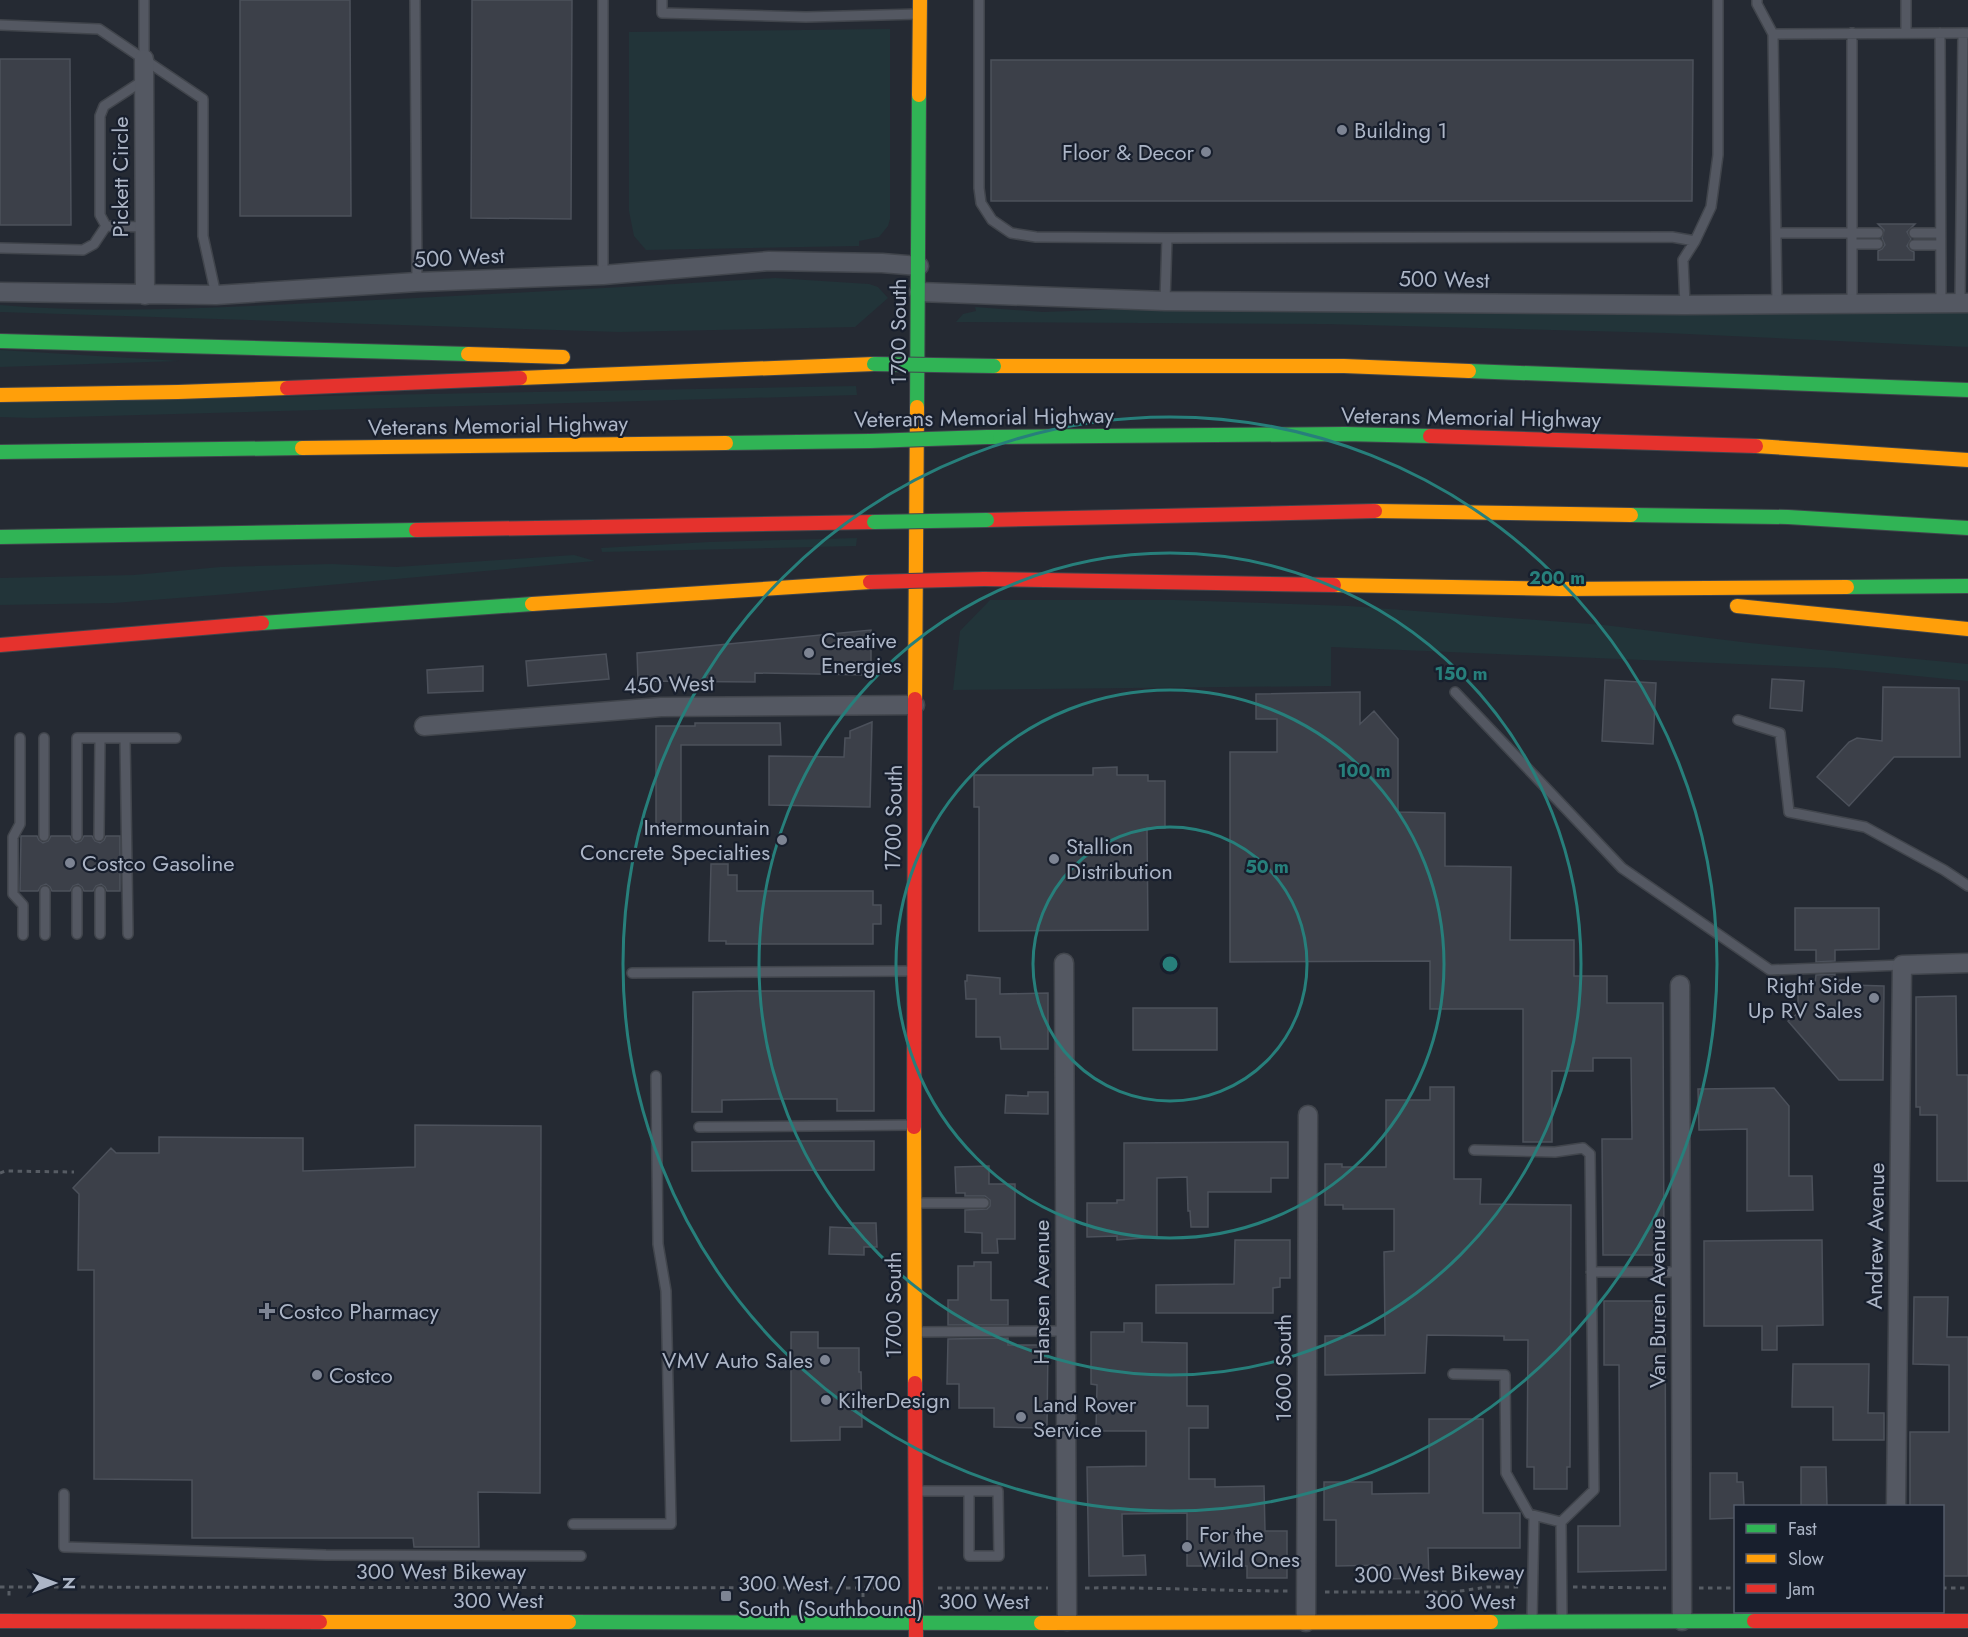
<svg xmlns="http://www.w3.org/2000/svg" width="1968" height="1637" viewBox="0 0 1968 1637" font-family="Jost,sans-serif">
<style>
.grass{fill:#223439}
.building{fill:#3c4049;stroke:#4c515b;stroke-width:1.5}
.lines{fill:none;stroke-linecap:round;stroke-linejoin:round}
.lane-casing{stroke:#41454c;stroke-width:12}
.street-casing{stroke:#41454c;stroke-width:21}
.fast-casing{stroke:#41454c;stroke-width:16}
.slow-casing{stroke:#41454c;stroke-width:16}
.jam-casing{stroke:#41454c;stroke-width:16}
.path{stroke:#575c64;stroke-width:3;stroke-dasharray:4.5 4.5;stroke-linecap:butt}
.lane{stroke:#545862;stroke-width:9}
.street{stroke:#545862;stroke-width:18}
.fast{stroke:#30b455;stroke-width:14}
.slow{stroke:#ff9f0a;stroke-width:14}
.jam{stroke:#e5322d;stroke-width:14}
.fast-bridge-casing{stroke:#41454f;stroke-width:16;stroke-linecap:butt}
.jam-bridge-casing{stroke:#41454f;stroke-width:16;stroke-linecap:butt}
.fast-bridge{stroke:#30b455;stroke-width:14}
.jam-bridge{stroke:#e5322d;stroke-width:14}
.ring{fill:none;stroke:#277f7b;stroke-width:3}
.poi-dot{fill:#7d8493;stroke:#181f2d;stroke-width:2}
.labels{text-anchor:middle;stroke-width:4.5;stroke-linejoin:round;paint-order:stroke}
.poi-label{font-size:22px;fill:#acb5c6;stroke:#181f2d;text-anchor:start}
.street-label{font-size:22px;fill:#acb5c6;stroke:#181f2d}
.centre{fill:#277f7b;stroke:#181f2d;stroke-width:3}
.ring-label{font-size:18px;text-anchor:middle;font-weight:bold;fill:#277f7b;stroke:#181f2d;stroke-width:4.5;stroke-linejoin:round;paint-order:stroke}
</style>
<rect width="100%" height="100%" fill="#252a33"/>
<!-- grass -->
<path class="grass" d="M890,29V219L888,226L879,237L859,241V246L646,250L634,236L629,211V32Z
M775,278L869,284L878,287L888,298L855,327L619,332L0,312V305C104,314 209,308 313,303C467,296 621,287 775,278Z
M975,307L1043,312L1181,307L1968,310V347L1666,333L1325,324L956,322L963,314L976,311Z
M0,350L179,361L0,367Z
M856,386L857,395L33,418L0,417V402Z
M857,538L856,546L602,552L601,548L709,542Z
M574,555L595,561L229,594L114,603L0,605V578L134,575L220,567L332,564L396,567Z
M990,600H1175L1349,606L1604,625L1750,643L1968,664V681L1835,668L1331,647V686L953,690L960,631Z"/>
<!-- building -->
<path class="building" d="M240,0H350L351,216H240Z
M472,0H572L571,219L471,218Z
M0,59H70L71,225H0Z
M991,60H1693L1692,201H991Z
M1878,224H1915L1907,232L1911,239L1907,246L1910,250L1914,252V260H1878V251L1882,249L1885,245L1882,238L1884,230Z
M871,630V675L755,673V682L638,681L637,653Z
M606,654L609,679L528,686L526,661Z
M483,666V691L428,693L427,670Z
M1772,679L1804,681L1802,711L1770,708Z
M1605,680L1656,683L1653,744L1602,741Z
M1883,687L1959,688L1960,757H1894L1849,806L1817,777L1849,742L1857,738L1882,741Z
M1360,692V724L1374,711L1398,739V812L1445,813V866L1511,867L1510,940H1574V976H1607V1003H1663L1664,1255H1603L1602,1139H1632L1631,1058H1593V1071H1552V1142H1523V1009H1430V961L1230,962V752H1277V719H1256V694Z
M872,722L870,807L769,805V756L844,757L845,738H850V731Z
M695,723H780L781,745H681V827H656V726H695Z
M1117,767V775H1148V781H1165V828H1147L1148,930L979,931V807H974V775H1093V768Z
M21,836H37L39,840L43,843L48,841L51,836H70L72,840L76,843L81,841L84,836H92L95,841L100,843L104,840L106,836H120V891H107L105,887L101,884L96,886L93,891H84L82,887L78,884L73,886L70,891H52L50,887L46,884L41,886L38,891H20Z
M711,864H728V875H737V891H873V905H881V924H873V944H726V941H709Z
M1795,908H1879V949L1835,950V961L1816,962V950H1795Z
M1835,974V980H1850V985L1884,986L1883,1080H1839L1788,1021L1798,1013V985H1815L1816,975Z
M967,975L1000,978V994L1048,993V1049H1001L1000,1037H976V999H966L965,981H967Z
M738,991H874V1111H837V1099H781L722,1100V1112H692L693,992Z
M1956,996L1957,1075H1968V1181H1937V1115H1920V1107H1916V997Z
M1133,1008H1217V1050H1133Z
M1430,1087H1454V1179H1481L1480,1204L1571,1205L1570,1467H1567V1489H1534V1467H1527L1528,1340H1504V1336L1427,1335L1425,1373L1325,1375V1336L1385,1335L1384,1252L1394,1251V1209H1343V1205H1325V1164H1342V1167H1386V1100H1430Z
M1774,1088L1789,1106V1176H1812L1813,1210L1747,1211V1129L1699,1130L1698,1089Z
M1028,1092H1048V1114L1005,1113L1006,1095L1028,1096Z
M415,1125L541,1126L540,1493L478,1492L479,1547H414L413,1538H192V1480L94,1479V1270H78L79,1194L73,1188L111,1148L116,1153H159V1137L303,1138V1171L415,1167Z
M792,1141H874V1170L692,1171V1142Z
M1288,1142V1178H1271V1192H1208V1227H1191L1190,1211H1188L1187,1177L1157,1178V1237L1117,1240V1236L1087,1237V1203H1117V1200H1124V1143Z
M989,1166V1184H1015V1239H997L998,1253H982V1233L965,1232V1210L987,1209L990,1206V1200L985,1196H965V1193H956L955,1167Z
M853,1223H876L877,1247H864V1255L829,1254L830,1227L853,1228Z
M1235,1240H1290V1278H1280V1287L1273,1288V1313H1156V1285L1234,1284Z
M1822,1240L1823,1325L1777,1326V1350H1762V1326H1704V1241Z
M974,1262H991V1300H1008V1325H948V1300H958V1266H974Z
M1914,1297H1948L1947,1337H1968V1576H1942V1506H1910V1432H1949V1365L1913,1364Z
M1604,1301H1665L1666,1570L1578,1572V1526H1620L1619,1365H1604Z
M1124,1323H1142V1342L1187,1343V1406H1208V1428H1189V1479H1215V1487L1264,1486L1265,1531H1287V1578H1247V1566H1187V1513L1122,1514L1123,1556L1145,1555L1146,1575L1089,1576L1087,1467L1146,1466V1431H1096L1097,1385L1091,1384V1332H1124Z
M791,1332H818V1348H859V1372H861L862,1427H840V1440L791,1441Z
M1008,1338V1345H1048L1047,1428L994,1427V1408H959V1384H947L948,1339Z
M1793,1364H1869L1868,1413H1884V1440H1833V1407H1792Z
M1429,1419H1483V1513H1520V1548H1428L1429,1578L1385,1579V1565L1336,1566V1520H1324V1482H1372V1494L1429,1493Z
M1801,1467H1826L1827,1506H1801Z
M1710,1473H1737V1482H1743L1744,1506H1736V1518L1710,1519Z"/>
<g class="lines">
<!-- lane casing -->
<g class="lane-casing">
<path id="lane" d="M144,0V59
M415,0L417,282
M662,0V13L806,17L919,14
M979,0V188L981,203L992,220L1011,233L1036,237L1167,238
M1757,0V4L1773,34
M1906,0V33
M0,25L99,29L203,99V236L216,295
M1852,33V233H1878
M1940,33L1941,303
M144,80L104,106L100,116V215L106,226L145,227
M1776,233H1852V304
M1914,233H1940
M1852,244H1878
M1914,245H1940
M0,248L83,250L94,244L106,226
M603,275V0
M1165,301L1167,238L1672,237L1695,241
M1960,303L1963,33
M1685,305L1683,260L1695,241L1711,207L1718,155V0
M1777,305L1773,34L1968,33
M1455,692L1622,868L1770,970L1902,965
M1738,720L1780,733L1789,812L1865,827L1944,870L1968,886
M20,738V824L13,837V894L23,905V935
M44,738V836
M125,738L128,934
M77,836V738H176
M99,836L100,738
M77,891V934
M100,891V934
M45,935V891
M632,973L911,971
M699,1127L911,1125
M1474,1150L1555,1152L1583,1148L1590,1154L1594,1490L1561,1522L1562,1619
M915,1203H984
M1591,1272H1681
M915,1332L1066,1331
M1453,1374L1505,1375L1506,1473L1529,1514L1561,1522
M917,1491H998L999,1556H969V1491
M64,1494V1547L326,1555L581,1556
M573,1524H671L666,1291L658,1244L656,1076
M1532,1621L1534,1516"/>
</g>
<!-- street casing -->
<g class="street-casing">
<path id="street" d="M144,59L145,295
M0,292L216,295L417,282L603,275L769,261L882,263L919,266
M919,292L1165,301L1685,305L1968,303
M424,726L661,707L915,705
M1064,963L1067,1621
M1680,985L1682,1621
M1896,1506L1902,965L1968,963
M1306,1622L1308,1115"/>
</g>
<!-- fast casing -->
<g class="fast-casing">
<path id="fast" d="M0,341L468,354
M1469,371L1968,390
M917,407L919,95
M987,437L1345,434L1430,436
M726,443L870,441
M0,452L302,448
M1631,515L1788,517L1968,528
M0,537L416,530
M1847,587L1968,586
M262,623L532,604
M569,1622L1041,1623
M1491,1622L1754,1621"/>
</g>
<!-- slow casing -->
<g class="slow-casing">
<path id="slow" d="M919,95L920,0
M468,354L563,357
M994,366H1344L1469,371
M520,378L874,364
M0,395L178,392L287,388
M1756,446L1968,460
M302,448L726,443
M1375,511L1631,515
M1334,585L1562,589L1847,587
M532,604L870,582
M1737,606L1968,629
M915,699L917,407
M914,1127L915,1383
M320,1622H569
M1041,1623L1491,1622"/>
</g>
<!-- jam casing -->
<g class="jam-casing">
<path id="jam" d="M287,388L520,378
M1430,436L1756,446
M987,520L1375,511
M416,530L874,522
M984,579L1334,585
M0,645L262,623
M914,1127L915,699
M915,1383L916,1637
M0,1621L320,1622
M1754,1621H1968"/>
</g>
<!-- path -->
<path class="path" d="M0,1173L5,1171L74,1172
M0,1587L895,1588
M1573,1587L1666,1588
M938,1588H1048
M1085,1588C1153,1587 1220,1591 1288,1591
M1699,1588H1736
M1942,1588H1968
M9,1591V1596
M1325,1592H1454L1487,1587H1519
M863,1593V1597
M972,1593V1596"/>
<!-- lane -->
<use href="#lane" class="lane"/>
<!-- street -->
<use href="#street" class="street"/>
<!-- fast -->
<use href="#fast" class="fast"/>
<!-- slow -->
<use href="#slow" class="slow"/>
<!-- jam -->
<use href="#jam" class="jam"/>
<!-- fast-bridge casing -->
<g class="fast-bridge-casing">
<path id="fast-bridge" d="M874,364L994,366
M870,441L987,437
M874,522L987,520"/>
</g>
<!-- jam-bridge casing -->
<g class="jam-bridge-casing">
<path id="jam-bridge" d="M870,582L984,579"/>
</g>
<!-- fast-bridge -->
<use href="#fast-bridge" class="fast-bridge"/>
<!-- jam-bridge -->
<use href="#jam-bridge" class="jam-bridge"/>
</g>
<!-- distance rings -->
<g class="ring">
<circle cx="1170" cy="964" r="137"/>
<circle cx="1170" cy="964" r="274"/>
<circle cx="1170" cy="964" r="411"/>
<circle cx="1170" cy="964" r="547"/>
</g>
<!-- markers -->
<g class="poi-dot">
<circle cx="1342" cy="130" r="6"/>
<circle cx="1206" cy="152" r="6"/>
<circle cx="809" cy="653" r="6"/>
<circle cx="782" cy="840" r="6"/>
<circle cx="1054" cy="859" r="6"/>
<circle cx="70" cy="863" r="6"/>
<circle cx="1874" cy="998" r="6"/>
<path d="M264 1302h6v6h6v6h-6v6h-6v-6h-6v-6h6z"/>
<circle cx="825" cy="1360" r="6"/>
<circle cx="317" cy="1375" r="6"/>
<circle cx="826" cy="1400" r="6"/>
<circle cx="1021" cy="1417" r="6"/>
<circle cx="1187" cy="1547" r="6"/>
<rect x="720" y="1590" width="12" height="12" rx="3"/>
</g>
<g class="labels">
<!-- poi labels -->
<g class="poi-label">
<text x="1354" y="138">Building 1</text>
<text x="1194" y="160" text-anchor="end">Floor &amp; Decor</text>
<text x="821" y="648">Creative<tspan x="821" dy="25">Energies</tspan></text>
<text x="770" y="835" text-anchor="end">Intermountain<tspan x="770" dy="25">Concrete Specialties</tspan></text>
<text x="1066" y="854">Stallion<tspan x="1066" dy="25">Distribution</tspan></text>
<text x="82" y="871">Costco Gasoline</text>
<text x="1862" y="993" text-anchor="end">Right Side<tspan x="1862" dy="25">Up RV Sales</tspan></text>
<text x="279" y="1319">Costco Pharmacy</text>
<text x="813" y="1368" text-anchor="end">VMV Auto Sales</text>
<text x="329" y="1383">Costco</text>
<text x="838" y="1408">KilterDesign</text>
<text x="1033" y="1412">Land Rover<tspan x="1033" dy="25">Service</tspan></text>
<text x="1199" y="1542">For the<tspan x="1199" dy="25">Wild Ones</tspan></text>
<text x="738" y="1591">300 West / 1700<tspan x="738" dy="25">South (Southbound)</tspan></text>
</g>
<!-- street labels -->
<g class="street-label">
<text transform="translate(120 177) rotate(-90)" y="8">Pickett Circle</text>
<text transform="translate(459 257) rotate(-3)" y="8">500 West</text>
<text transform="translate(1444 279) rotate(1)" y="8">500 West</text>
<text transform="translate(898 332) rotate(-90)" y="8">1700 South</text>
<text transform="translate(984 417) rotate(-1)" y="8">Veterans Memorial Highway</text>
<text transform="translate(1471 417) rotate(1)" y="8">Veterans Memorial Highway</text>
<text transform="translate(498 425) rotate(-1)" y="8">Veterans Memorial Highway</text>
<text transform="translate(669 684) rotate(-2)" y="8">450 West</text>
<text transform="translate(893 818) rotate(-89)" y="8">1700 South</text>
<text transform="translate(1875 1236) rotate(-89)" y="8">Andrew Avenue</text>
<text transform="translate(1041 1292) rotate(-90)" y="8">Hansen Avenue</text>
<text transform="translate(1657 1303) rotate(-90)" y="8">Van Buren Avenue</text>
<text transform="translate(893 1305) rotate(-90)" y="8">1700 South</text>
<text transform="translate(1283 1368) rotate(-90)" y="8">1600 South</text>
<text x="441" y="1579">300 West Bikeway</text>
<text transform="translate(1439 1573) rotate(-1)" y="8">300 West Bikeway</text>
<text x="498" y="1608">300 West</text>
<text x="984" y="1609">300 West</text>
<text x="1470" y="1609">300 West</text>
</g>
</g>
<circle cx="1170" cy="964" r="9" class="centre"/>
<g class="ring-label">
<text x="1557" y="584">200 m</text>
<text x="1461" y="680">150 m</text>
<text x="1364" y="777">100 m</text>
<text x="1267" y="873">50 m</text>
</g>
<!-- legend -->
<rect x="1734" y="1505" width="210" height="108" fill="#181f2d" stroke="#535b6a" stroke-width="1.5"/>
<rect x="1746" y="1524" width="30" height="9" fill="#30b455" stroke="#535b6a" stroke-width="1.5"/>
<text x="1788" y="1535" font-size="18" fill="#acb5c6">Fast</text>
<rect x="1746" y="1554" width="30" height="9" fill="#ff9f0a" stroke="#535b6a" stroke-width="1.5"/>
<text x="1788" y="1565" font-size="18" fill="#acb5c6">Slow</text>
<rect x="1746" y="1584" width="30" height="9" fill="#e5322d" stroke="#535b6a" stroke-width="1.5"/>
<text x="1788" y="1595" font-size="18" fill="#acb5c6">Jam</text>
<!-- north arrow -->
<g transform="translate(54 1583) rotate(90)" stroke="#181f2d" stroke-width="4.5" paint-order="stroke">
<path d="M0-4.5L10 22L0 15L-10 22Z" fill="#acb5c6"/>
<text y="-9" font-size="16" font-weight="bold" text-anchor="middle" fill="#acb5c6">N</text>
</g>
</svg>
